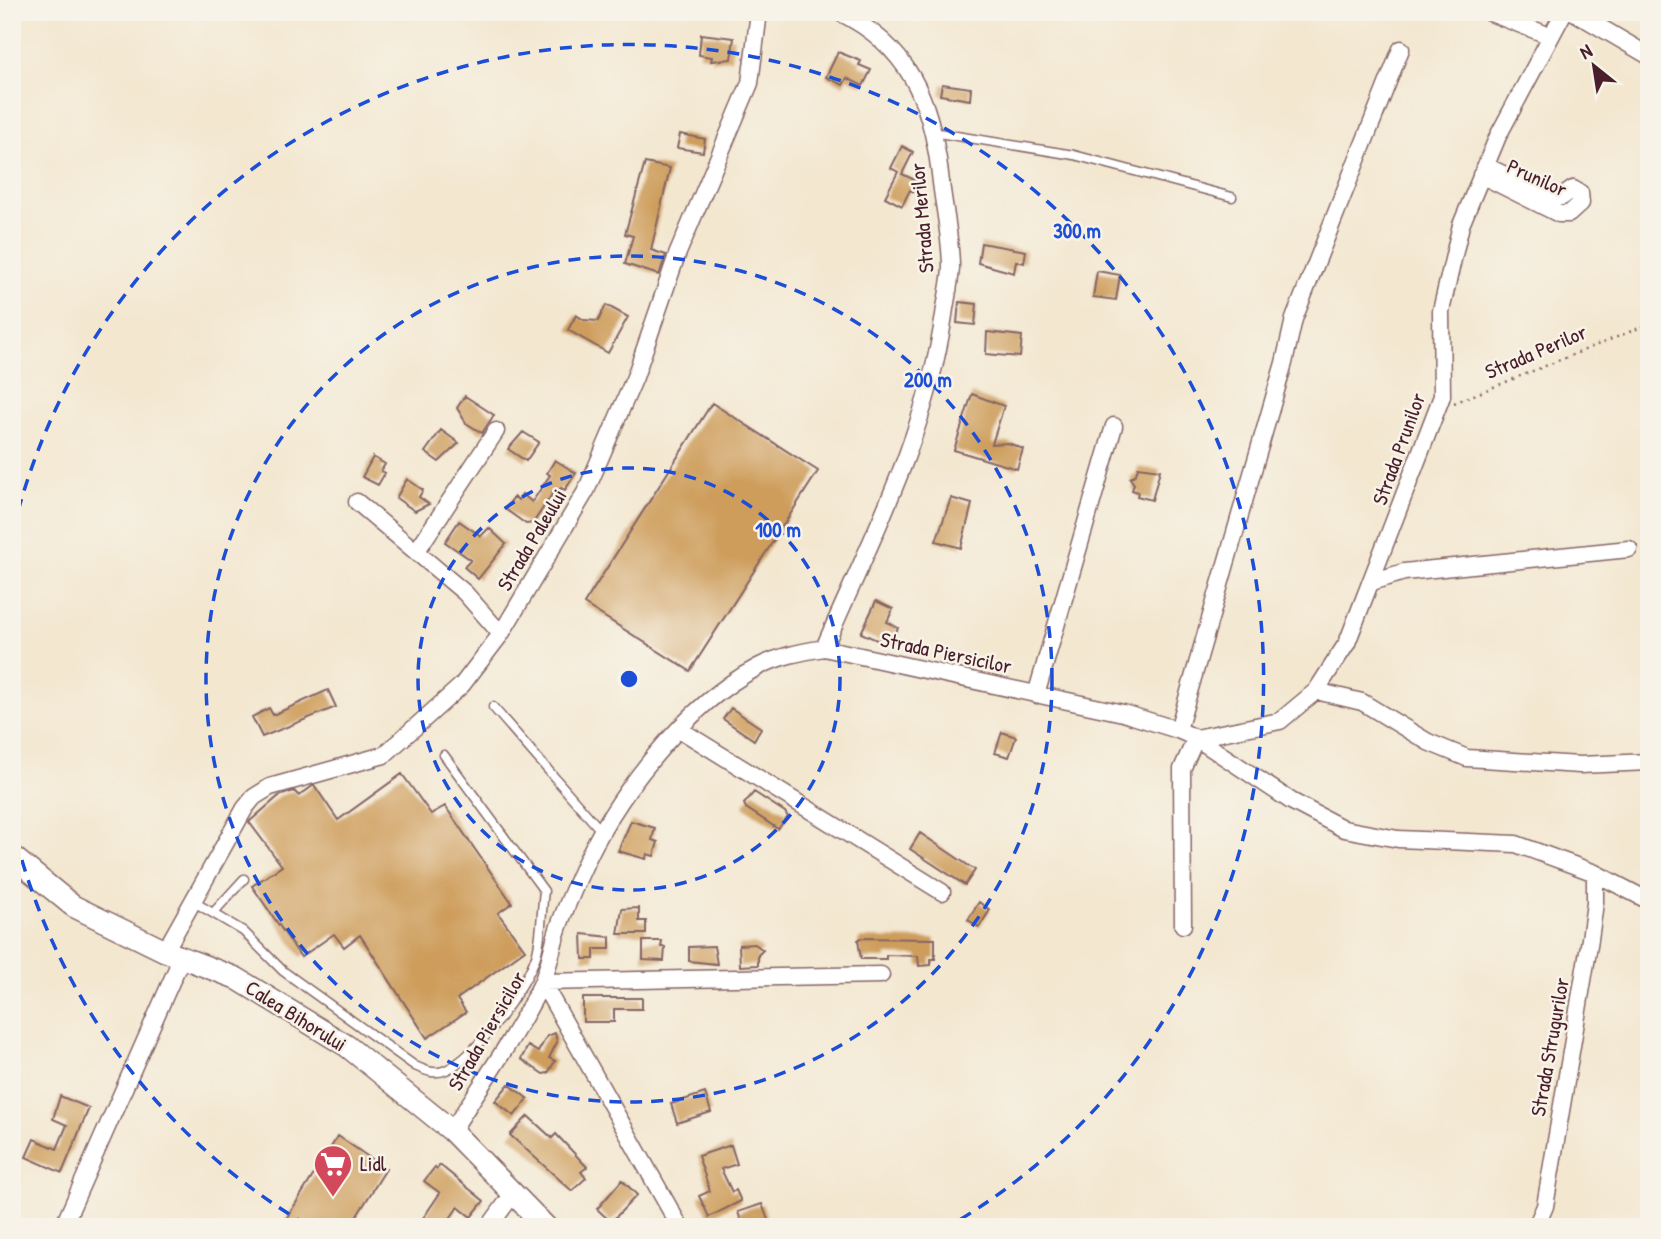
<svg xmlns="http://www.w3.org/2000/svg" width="1661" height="1239" viewBox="0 0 1661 1239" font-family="'Patrick Hand',sans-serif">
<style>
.building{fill:#ce9d5b}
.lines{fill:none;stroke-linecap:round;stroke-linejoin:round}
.lane-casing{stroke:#856565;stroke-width:11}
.street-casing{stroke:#856565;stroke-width:19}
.secondary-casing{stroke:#856565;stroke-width:24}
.path{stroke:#856565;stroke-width:2.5;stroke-dasharray:2 5;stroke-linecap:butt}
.lane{stroke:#fff;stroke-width:8}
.street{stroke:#fff;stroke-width:16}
.secondary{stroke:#fff;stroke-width:21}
.ring{fill:none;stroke:#1d4ed8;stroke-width:3.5;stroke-dasharray:12 9}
.labels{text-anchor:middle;stroke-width:5;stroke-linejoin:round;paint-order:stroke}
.street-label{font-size:21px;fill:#4a1f2b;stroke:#f7f3e8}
.poi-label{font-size:21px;fill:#4a1f2b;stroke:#f7f3e8;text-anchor:start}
.centre{fill:#1d4ed8;stroke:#f7f3e8;stroke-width:3.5}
.ring-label{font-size:21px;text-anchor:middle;font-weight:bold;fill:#1d4ed8;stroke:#f7f3e8;stroke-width:5;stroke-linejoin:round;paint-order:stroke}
</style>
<rect width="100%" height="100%" fill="#f7f3e8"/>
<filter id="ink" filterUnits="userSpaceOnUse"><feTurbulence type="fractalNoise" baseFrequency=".0143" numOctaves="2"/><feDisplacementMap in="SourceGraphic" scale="14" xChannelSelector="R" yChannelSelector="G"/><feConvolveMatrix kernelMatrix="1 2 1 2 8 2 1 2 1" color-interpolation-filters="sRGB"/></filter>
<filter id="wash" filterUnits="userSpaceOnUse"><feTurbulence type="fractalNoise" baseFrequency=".00686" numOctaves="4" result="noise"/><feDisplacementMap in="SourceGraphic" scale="28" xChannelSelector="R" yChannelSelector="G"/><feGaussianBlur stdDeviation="1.57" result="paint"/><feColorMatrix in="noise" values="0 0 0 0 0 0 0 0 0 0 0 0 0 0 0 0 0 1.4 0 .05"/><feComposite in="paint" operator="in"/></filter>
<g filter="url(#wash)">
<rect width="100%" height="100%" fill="#f3e7d0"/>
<g id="blocks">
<!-- building -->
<path class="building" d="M701,34L734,38L731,59L711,61L712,57L699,55Z
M838,52L861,61L859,65L871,70L863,86L847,78L843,85L826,77Z
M942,84L971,88L970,100L940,95Z
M680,134L705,139L703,152L677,148Z
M902,146L913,152L902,174L919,182L914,192L910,190L902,206L885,197L898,172L891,168Z
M645,163L670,168L651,250L666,255L659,275L625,264L633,236L625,234Z
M981,243L1026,251L1024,263L1016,261L1014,273L978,263Z
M1097,271L1120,275L1116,300L1093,297Z
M959,302L977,304L975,325L957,323Z
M606,305L628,317L608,353L568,330L576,315L584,320L598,321Z
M987,332L1022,336L1020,357L986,354Z
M972,394L1004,406L992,444L1009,443L1023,449L1017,469L954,450Z
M465,396L494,415L482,433L466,423L457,408Z
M712,403L818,471L690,671L584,604Z
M441,430L459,443L439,462L425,452Z
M523,432L539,442L526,461L508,449Z
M373,457L385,464L381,471L385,473L378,485L362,477Z
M555,460L576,473L565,490L561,488L556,495L553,493L533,523L526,524L505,509L514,497L518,500L522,494L532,502L550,475L547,473Z
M1138,467L1160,470L1152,500L1137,496L1138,492L1132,490L1134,484L1130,478L1136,474Z
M407,479L423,490L419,497L429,504L415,511L396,498Z
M951,498L972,504L961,548L936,541Z
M459,521L481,536L489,528L506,544L478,579L464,567L471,560L445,542Z
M876,601L893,609L887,622L898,628L894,636L883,631L879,641L861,633Z
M328,690L336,707L262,737L252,717L269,708L273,715Z
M731,708L761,728L754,740L723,719Z
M1002,732L1016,737L1009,757L995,753Z
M402,774L431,814L445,806L512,903L498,913L525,950L457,999L466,1012L427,1038L360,935L344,947L334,934L301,957L252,886L282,866L249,822L279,796L294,791L299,796L314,785L338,820Z
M754,792L785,812L788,817L778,829L746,808L744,804Z
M631,821L655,828L652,840L658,842L654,856L647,854L646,859L618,851Z
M920,833L975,870L965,885L910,849Z
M979,902L990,910L979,927L968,920Z
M639,908V921H646V934H618L622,909Z
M582,934L610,937V949H594V959H583Z
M861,938L935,939V959H931V965L919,966L918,956L886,955V959H861L858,940Z
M643,941H662L661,947H665L664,961L643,960Z
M755,944L763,950L758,955V965L740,966L739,945Z
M714,946L717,964L689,961V947Z
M583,998H642V1009H614V1022H583Z
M555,1033L557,1042L549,1058L555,1061L548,1073L543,1074L521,1059L528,1046L538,1052L547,1036Z
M509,1084L528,1099L514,1116L495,1101Z
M705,1093L711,1112L677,1123L671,1104Z
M60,1096L89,1108L62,1173L26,1157L34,1139L57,1149L67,1125L53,1119Z
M528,1116L552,1138L556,1134L587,1167L581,1172L586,1178L572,1191L510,1135Z
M338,1136L386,1169L350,1227H281Z
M731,1145L737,1164L721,1169L732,1192L736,1190L741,1201L709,1217L699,1196L710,1191L698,1156Z
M440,1165L484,1201L471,1217L458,1207L444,1227H417L440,1193L424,1181L435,1167L437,1169Z
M622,1180L637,1195L611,1222L597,1209Z
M762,1204L768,1220L743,1227L738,1212Z"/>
</g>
</g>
<g filter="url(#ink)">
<use href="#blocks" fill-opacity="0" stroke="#856565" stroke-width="2"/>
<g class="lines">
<!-- lane casing -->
<g class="lane-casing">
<path id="lane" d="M932,132L1074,155L1232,197
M493,707L603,833
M194,902L243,931L283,971L415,1066C426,1071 435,1075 446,1070C476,1057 526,987 536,956C542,937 541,912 544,891L444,755
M213,913L244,879"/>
</g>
<!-- street casing -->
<g class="street-casing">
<path id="street" d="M1488,12L1550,36
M1574,12L1649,56
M1481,175L1559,214H1569L1581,203L1580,193L1573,189L1562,197H1552L1486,166
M357,502L465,593L501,634
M416,552L496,431
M1372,582L1404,572L1629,549
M824,648C871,540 927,433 944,315C946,300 950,284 951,268C951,237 943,204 940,174C931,100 909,46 839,12
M1316,691L1362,702L1428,742L1467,758L1580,765L1649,762
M1036,695L1114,426
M679,729L942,892
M1178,730L1284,363L1294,319L1401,49
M1183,925L1182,769L1196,738L1280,721L1316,691L1347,643L1442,396L1441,311L1461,225L1498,136L1564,12
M165,951L245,808L254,797L270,787L384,755L462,685L501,634L586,491L635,377L677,255L750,83L759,12
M452,1131C482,1083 516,1036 541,985C549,968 552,947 558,929C564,911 572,893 580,875C612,800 685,705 758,667C779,656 801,652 824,648L1123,713L1178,730L1196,738L1291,801L1344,829L1398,839L1516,844L1595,873L1649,901
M63,1227L182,957
M489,1227L512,1195
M680,1227L542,982L881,975
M1536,1227L1545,1206L1590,939L1595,903V873"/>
</g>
<!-- secondary casing -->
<g class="secondary-casing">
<path id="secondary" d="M12,856L73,906L165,951L236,978L347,1046L452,1131L546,1227"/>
</g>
<!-- path -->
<path class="path" d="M1454,403L1649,324"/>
<!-- lane -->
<use href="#lane" class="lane"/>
<!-- street -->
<use href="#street" class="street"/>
<!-- secondary -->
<use href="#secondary" class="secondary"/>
</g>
</g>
<!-- distance rings -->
<g class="ring">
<circle cx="629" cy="679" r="211"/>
<circle cx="629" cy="679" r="423"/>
<path d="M307 1225A634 634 0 0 1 13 827M13 531A634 634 0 1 1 951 1225"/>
</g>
<!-- icons -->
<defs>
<g id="supermarket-pin" transform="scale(2.0125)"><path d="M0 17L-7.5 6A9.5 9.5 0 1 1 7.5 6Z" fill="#d1495b" stroke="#f7f3e8"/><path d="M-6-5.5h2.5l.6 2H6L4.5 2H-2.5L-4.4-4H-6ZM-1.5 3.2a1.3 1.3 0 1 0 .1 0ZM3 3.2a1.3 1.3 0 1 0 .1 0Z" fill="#fff"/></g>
</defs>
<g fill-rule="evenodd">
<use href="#supermarket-pin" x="333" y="1164"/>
</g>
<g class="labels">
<!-- street labels -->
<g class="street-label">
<text transform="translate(1537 178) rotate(24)" y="7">Prunilor</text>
<text transform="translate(922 218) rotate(-95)" y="7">Strada Merilor</text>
<text transform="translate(1536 352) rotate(-23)" y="7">Strada Perilor</text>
<text transform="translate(1399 449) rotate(-70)" y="7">Strada Prunilor</text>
<text transform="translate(532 540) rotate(-59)" y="7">Strada Paleului</text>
<text transform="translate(946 653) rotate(12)" y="7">Strada Piersicilor</text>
<text transform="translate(296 1016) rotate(32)" y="7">Calea Bihorului</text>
<text transform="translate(487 1031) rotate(-60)" y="7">Strada Piersicilor</text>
<text transform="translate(1550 1047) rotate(-80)" y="7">Strada Strugurilor</text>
</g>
<!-- poi labels -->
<g class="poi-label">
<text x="360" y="1171">Lidl</text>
</g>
</g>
<circle cx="629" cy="679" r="10" class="centre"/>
<g class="ring-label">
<text x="1077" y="238">300 m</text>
<text x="928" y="387">200 m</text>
<text x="778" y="537">100 m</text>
</g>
<!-- margin -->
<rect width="1661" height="1239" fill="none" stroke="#f7f3e8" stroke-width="42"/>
<!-- north arrow -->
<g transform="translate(1594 66) rotate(330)" stroke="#f7f3e8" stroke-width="5" paint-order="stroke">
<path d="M0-5L12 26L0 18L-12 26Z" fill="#4a1f2b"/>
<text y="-10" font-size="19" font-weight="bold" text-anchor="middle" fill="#4a1f2b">N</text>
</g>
</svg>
